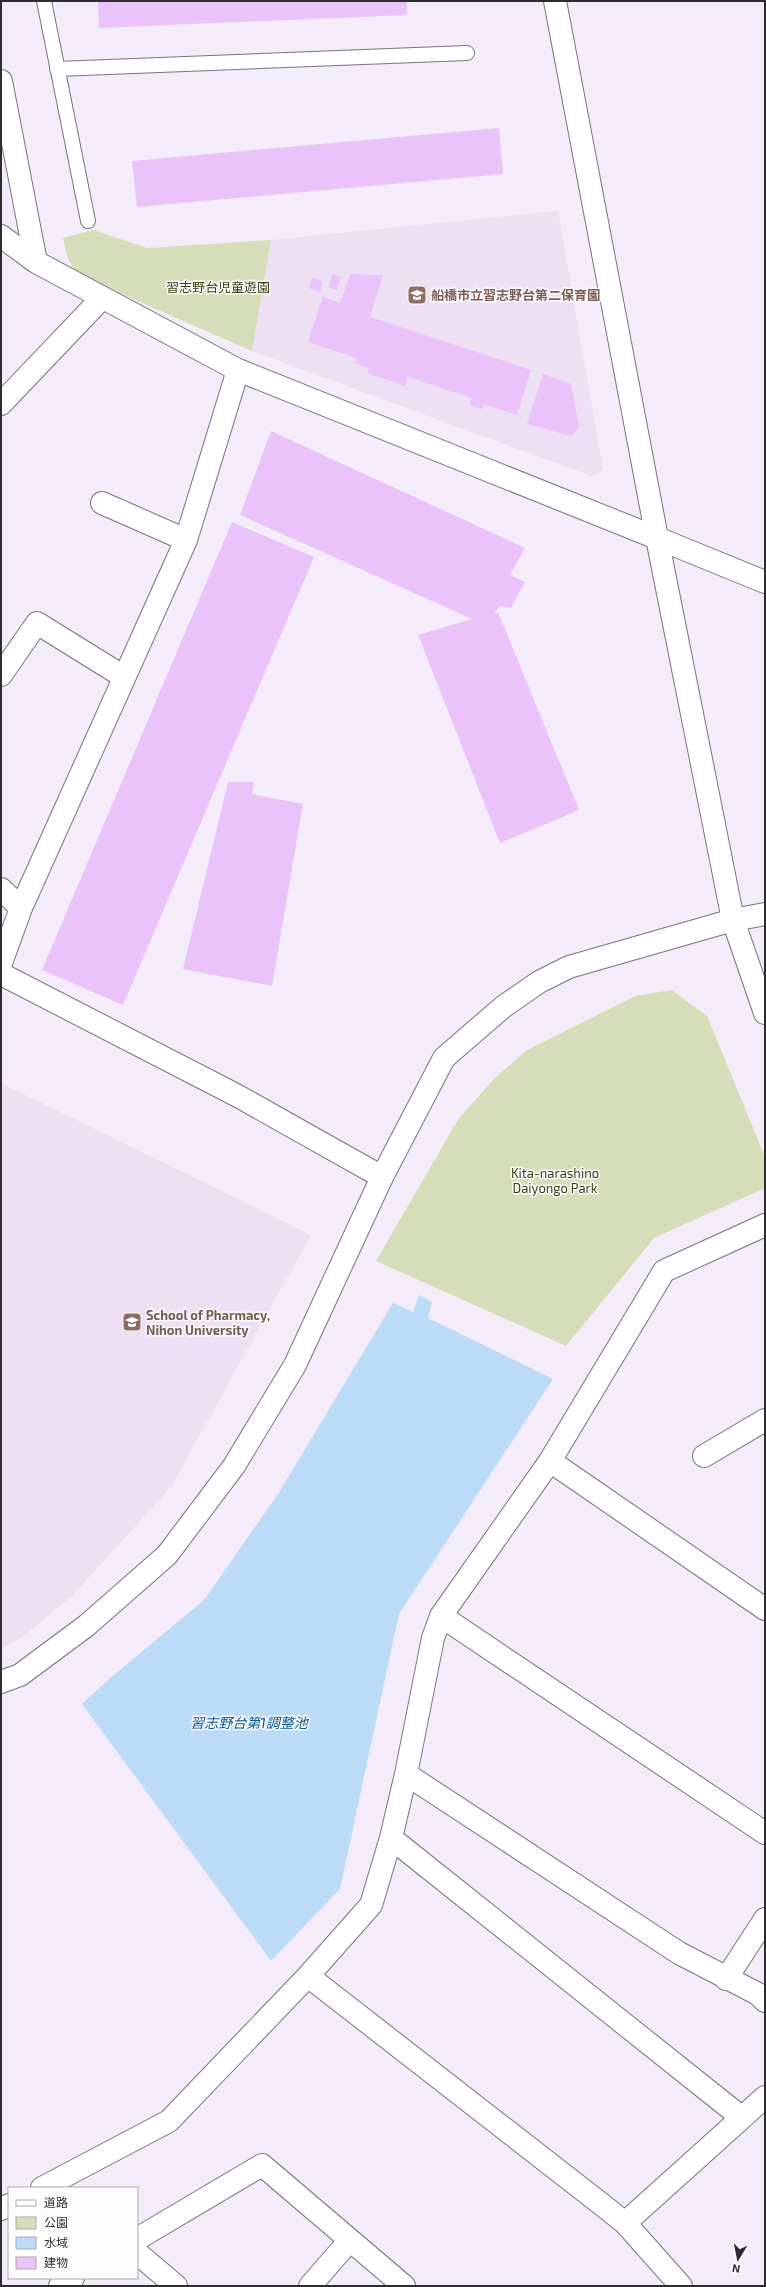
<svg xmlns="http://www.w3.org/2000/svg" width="766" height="2287" viewBox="0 0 766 2287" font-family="'Exo 2','Noto Sans JP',sans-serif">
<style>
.built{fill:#ede0f3}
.green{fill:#d5deb8}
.water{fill:#bcdbf7}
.building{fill:#e9c3fa}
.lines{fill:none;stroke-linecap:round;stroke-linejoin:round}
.lane-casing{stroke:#7a727e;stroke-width:16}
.street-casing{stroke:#7a727e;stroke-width:24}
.secondary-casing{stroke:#7a727e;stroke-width:24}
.lane{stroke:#fff;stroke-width:14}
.street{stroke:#fff;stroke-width:22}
.secondary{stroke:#fff;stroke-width:22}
.labels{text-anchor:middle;stroke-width:3;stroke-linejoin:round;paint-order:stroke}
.park-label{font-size:13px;fill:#374011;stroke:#fefcff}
.education-label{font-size:13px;font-weight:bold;fill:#785e54;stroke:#fefcff;text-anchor:start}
.water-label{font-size:14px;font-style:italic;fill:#025990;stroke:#fefcff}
</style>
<rect width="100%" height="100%" fill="#f5ecf9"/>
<!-- built -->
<path class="built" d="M558,211L603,470L591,476L252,351L271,240Z
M1,1083L311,1235L171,1487L72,1596L26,1634L1,1650Z"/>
<!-- green -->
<path class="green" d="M93,230L147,248L271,240L252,351L131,298L74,270L67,256L63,238Z
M672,990L707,1016L765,1157V1188L654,1238L566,1346L376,1261L459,1118L495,1078L527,1050L635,996Z"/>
<!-- water -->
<path class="water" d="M419,1295L432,1302L428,1318L553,1379L399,1614L340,1889L271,1961L82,1704L108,1680L204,1600L278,1494L393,1303L413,1312Z"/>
<!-- building -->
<path class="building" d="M98,1H407V15L99,28Z
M499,128L503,174L137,207L132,161Z
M332,274L341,277L337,290L329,287Z
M350,274L383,275L370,317L531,370L517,415L484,404L482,409L469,405L472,398L408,377L405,386L367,373L369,368L355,363L357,358L308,342L323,297L340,303Z
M312,278L323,281L320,292L309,288Z
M543,374L571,384L579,427L571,436L527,424Z
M271,431L525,548L510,575L525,582L511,608L500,606L494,613L498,612L579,810L500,843L418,635L472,619L240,515Z
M232,522L314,557L123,1005L42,970Z
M228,782H254L252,794L303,804L272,986L183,969Z"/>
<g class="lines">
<!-- lane casing -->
<g class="lane-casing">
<path id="lane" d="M44,1L88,221
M57,69L467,53"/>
</g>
<!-- street casing -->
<g class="street-casing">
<path id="street" d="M1,81L36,262
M1,236L36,262L238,370L657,538
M1,404L102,298
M102,503L186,540
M1,675L37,623L124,677
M1,889L21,908
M733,920L765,914
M1,963L21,908L186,540L238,370
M1,974L236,1095L382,1177
M704,1456L765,1420
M550,1461L765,1609
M441,1616L765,1833
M406,1774L679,1953L758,1994L765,2001
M391,1838L741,2117
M308,1976L605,2207L625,2223L681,2286
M726,1979L765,1919
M42,2188L169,2121L308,1976L371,1905L391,1838L406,1774L433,1638L441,1616L550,1461L664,1271L765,1225
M1,2209L9,2205
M625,2223L765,2097
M137,2239L262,2165L404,2286
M137,2253L176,2286
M60,2286L73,2278
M310,2286L350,2240"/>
</g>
<!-- secondary casing -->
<g class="secondary-casing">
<path id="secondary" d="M555,1L657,538L733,920L765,1013
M657,538L765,582
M1,1682L20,1675L86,1626L167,1555L234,1466L295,1365L382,1177L444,1058L503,1007L539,982L569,967L733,920"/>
</g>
<!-- lane -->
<use href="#lane" class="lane"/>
<!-- street -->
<use href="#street" class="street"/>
<!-- secondary -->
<use href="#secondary" class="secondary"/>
</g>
<!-- icons -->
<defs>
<g id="school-square" transform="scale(1)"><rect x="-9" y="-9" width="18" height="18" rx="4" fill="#8d6e63" stroke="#fefcff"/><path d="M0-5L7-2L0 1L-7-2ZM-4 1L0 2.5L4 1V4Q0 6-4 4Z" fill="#fff"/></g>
<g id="university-square" transform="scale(1)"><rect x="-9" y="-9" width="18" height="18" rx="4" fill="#8d6e63" stroke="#fefcff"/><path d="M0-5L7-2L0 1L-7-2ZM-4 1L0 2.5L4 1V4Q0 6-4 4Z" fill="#fff"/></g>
</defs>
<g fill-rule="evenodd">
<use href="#school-square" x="417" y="295"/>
<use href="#university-square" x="132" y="1322"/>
</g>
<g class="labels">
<!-- park labels -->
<g class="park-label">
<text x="218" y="292">習志野台児童遊園</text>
<text x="555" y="1178">Kita-narashino<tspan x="555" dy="15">Daiyongo Park</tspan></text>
</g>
<!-- education labels -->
<g class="education-label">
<text x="431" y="300">船橋市立習志野台第二保育園</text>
<text x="146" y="1320">School of Pharmacy,<tspan x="146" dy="15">Nihon University</tspan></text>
</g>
<!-- water labels -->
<g class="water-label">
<text x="249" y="1728">習志野台第1調整池</text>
</g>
</g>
<!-- border -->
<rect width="766" height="2287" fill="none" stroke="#2f2c30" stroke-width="4"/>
<!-- legend -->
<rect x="8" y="2187" width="130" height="92" fill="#fefcff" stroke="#aba9ac"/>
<rect x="16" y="2200" width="20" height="6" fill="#ffffff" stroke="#aba9ac"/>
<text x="44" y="2207" font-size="12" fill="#2f2c30">道路</text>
<rect x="16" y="2217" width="20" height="12" fill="#d5deb8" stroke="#aba9ac"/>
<text x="44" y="2227" font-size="12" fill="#2f2c30">公園</text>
<rect x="16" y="2237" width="20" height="12" fill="#bcdbf7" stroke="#aba9ac"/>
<text x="44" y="2247" font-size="12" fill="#2f2c30">水域</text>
<rect x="16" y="2257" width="20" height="12" fill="#e9c3fa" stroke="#aba9ac"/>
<text x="44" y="2267" font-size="12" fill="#2f2c30">建物</text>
<!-- north arrow -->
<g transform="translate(738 2259) rotate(190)" stroke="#fefcff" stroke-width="3" paint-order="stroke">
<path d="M0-3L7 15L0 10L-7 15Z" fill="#2f2c30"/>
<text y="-6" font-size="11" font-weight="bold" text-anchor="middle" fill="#2f2c30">N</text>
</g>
</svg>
